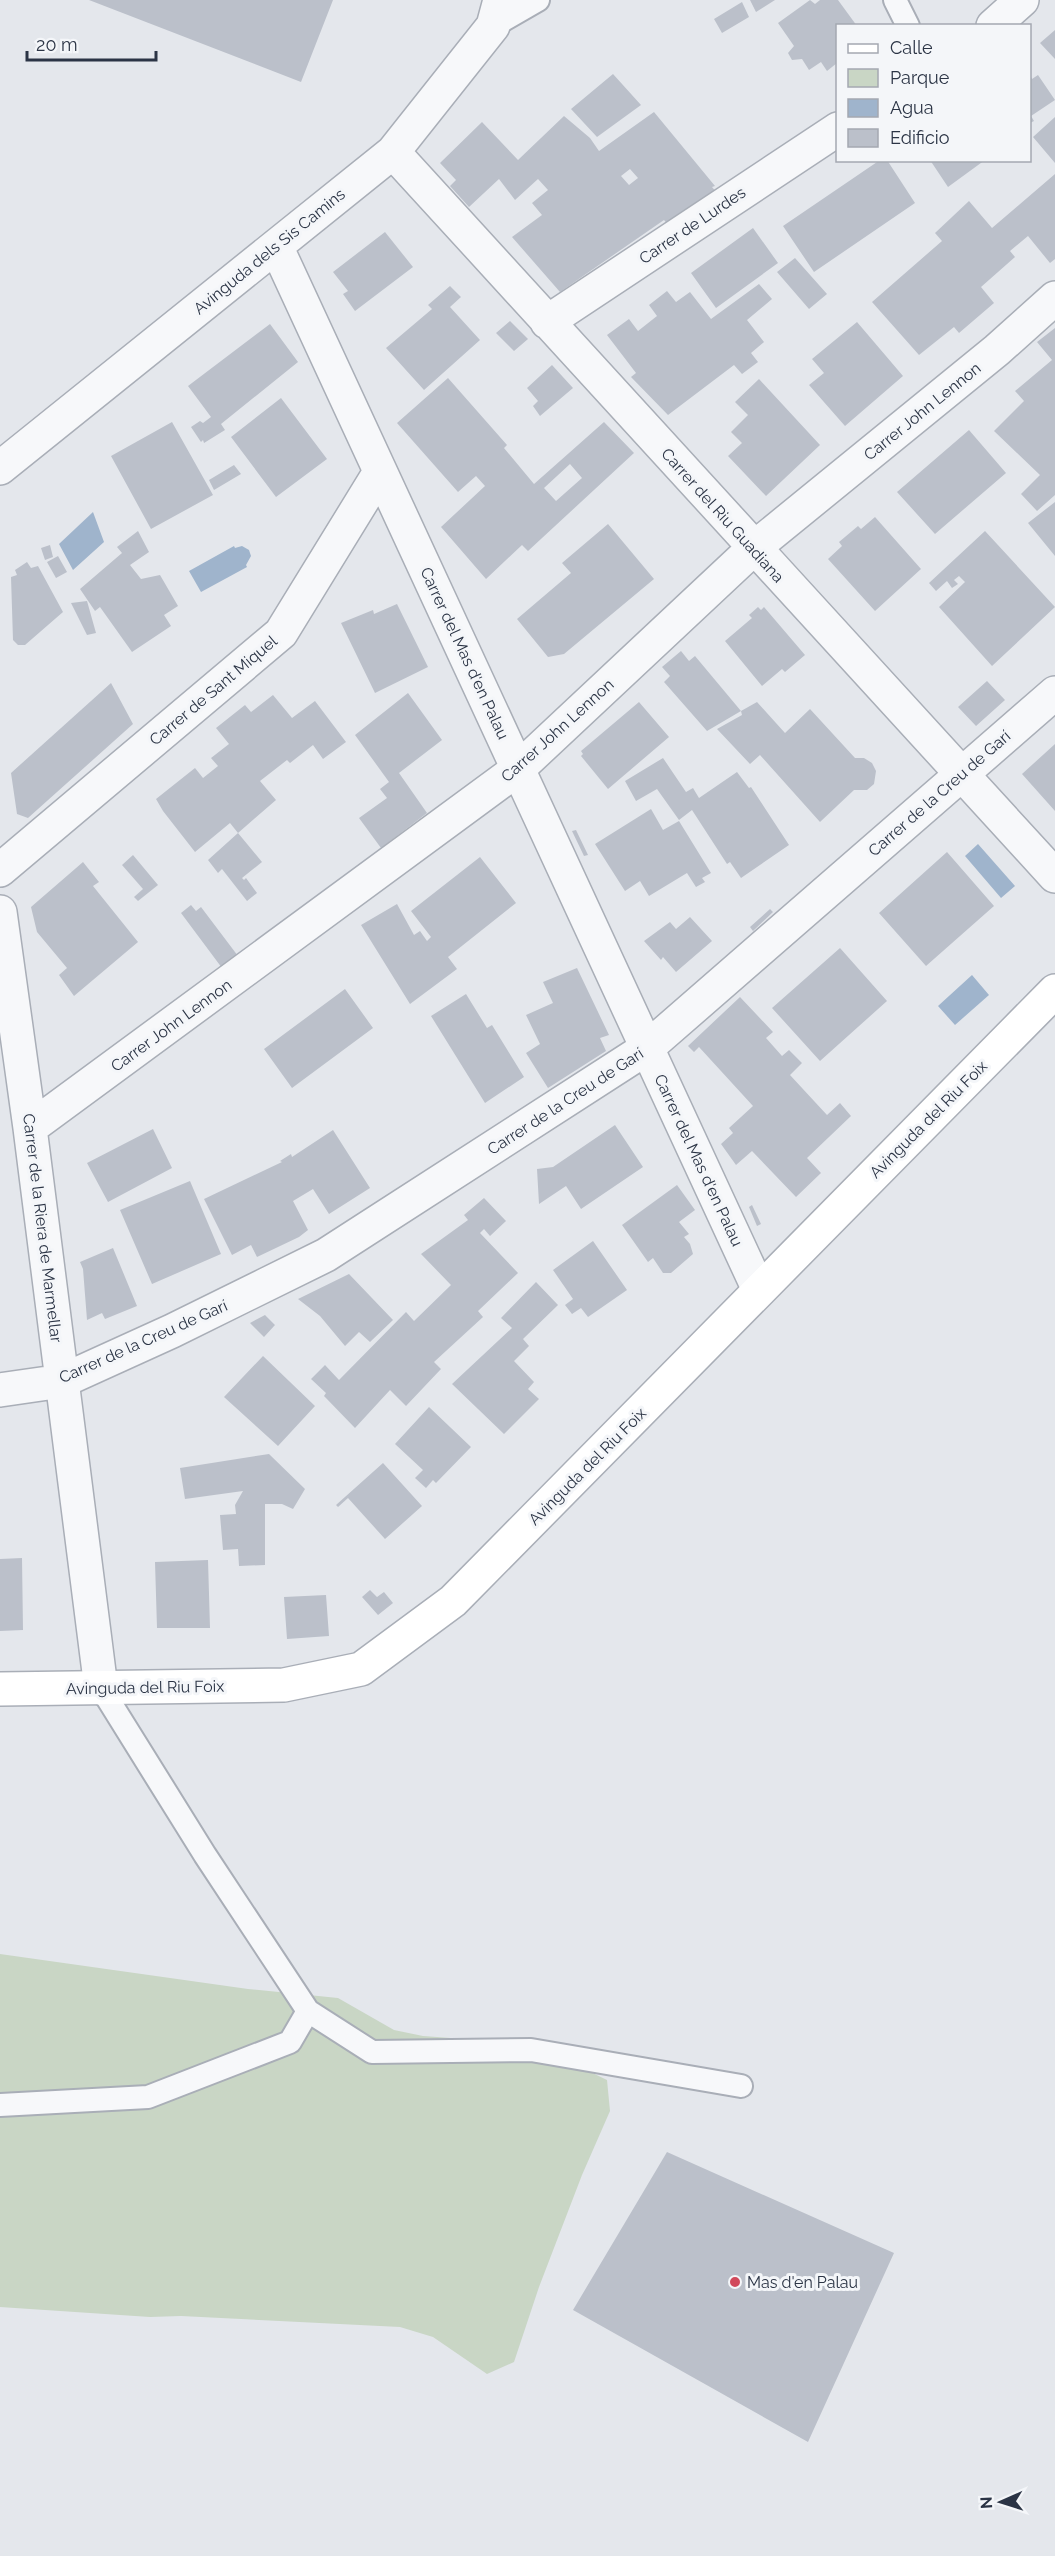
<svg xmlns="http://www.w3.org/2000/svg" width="1055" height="2556" viewBox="0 0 1055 2556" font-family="Raleway,sans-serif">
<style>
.green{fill:#c9d6c5}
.water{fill:#9fb4cc}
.building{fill:#bbc0ca;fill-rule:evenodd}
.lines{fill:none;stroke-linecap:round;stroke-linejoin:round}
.lane-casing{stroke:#a9aeb7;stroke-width:26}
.street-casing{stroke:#a9aeb7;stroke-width:36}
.secondary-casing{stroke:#a9aeb7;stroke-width:36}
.lane{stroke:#f7f8fa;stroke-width:22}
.street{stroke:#f7f8fa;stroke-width:33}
.secondary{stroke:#fff;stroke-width:33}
.poi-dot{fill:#d1495b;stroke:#f4f6f9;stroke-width:2}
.labels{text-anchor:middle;stroke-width:6;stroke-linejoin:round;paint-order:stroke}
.street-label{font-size:16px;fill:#2b3445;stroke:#f4f6f9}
.poi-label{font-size:16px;fill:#2b3445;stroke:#f4f6f9;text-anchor:start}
</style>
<rect width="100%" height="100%" fill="#e4e7ec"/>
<!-- green -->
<path class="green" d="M0,1954L248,1989L338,1998L394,2030L423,2036L492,2041L580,2067L607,2080L610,2111L582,2175L539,2287L514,2362L487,2374L433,2337L400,2327L181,2316L150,2317L0,2307Z"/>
<!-- water -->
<path class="water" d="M93,512L104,542L73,570L59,544Z
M234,546L235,548L242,546L249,550L251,556L246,565L247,567L201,592L189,571Z
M978,844L1015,886L1001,898L965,856Z
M972,975L989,995L955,1025L938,1006Z"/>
<!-- building -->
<path class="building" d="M89,0H333L301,82Z
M750,0H775L756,12Z
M810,0L815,4L820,0H838L857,26H837V63L827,71L821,62L809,70L802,59L792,60L788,53L794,46L778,23Z
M742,2L749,17L722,33L714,19Z
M1055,30V59L1040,43Z
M613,74L641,105L597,137L571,109Z
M1030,75L1032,79L1038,75L1055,100L1031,116L1034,121L1030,123Z
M654,112L715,186L712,187L718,194L670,227L664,220L560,292L512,237L542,215L532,203L548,190L538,179L515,200L499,179L469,207L450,186L456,180L440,163L482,122L518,160L564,116L590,138L599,151ZM630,169L638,178L629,185L621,176Z
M1055,117V163L1033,137Z
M880,160H887L915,203L814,272L783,226Z
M930,160H985L948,187Z
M1055,174V259L1050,263L1028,236L1010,251L1015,257L981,287L994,303L959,333L954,327L919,355L872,302L942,241L935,233L969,201L992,228Z
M753,228L778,263L716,308L691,273Z
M385,232L413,267L355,311L343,294L348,291L333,272Z
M795,258L827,294L809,309L777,272Z
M759,284L772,299L747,320L764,342L751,353L758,362L742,374L734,365L668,415L631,377L636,373L607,335L629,319L638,331L657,316L649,305L667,291L676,302L690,292L711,319Z
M450,286L461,297L450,307L480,340L424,390L386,348L432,309L428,305Z
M510,321L528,339L514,351L496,333Z
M857,322L903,376L845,426L809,385L824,373L812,359Z
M270,324L298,362L221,424L225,430L204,443L203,440L201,442L191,427L200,421L203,423L211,417L188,386Z
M1055,328V495L1037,511L1021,494L1040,475L994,431L1024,401L1015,391L1052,360L1037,342Z
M552,365L573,388L540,416L533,406L538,401L527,388Z
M448,378L507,445L504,448L534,484L604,422L634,453L528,551L522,545L486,579L441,527L485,486L476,476L458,492L397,423ZM570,464L582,478L556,501L544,488Z
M759,379L820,445L766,496L728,456L742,443L731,432L748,415L735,402Z
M281,398L327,459L276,497L231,437Z
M172,422L213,495L151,529L111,456Z
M969,430L1006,473L935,534L897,492Z
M234,465L241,474L214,490L209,480Z
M1055,502V556L1028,523Z
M875,517L921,569L875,611L828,559L842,546L839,542L858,526L861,529Z
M608,524L654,579L564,654L548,657L517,619L571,573L562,563Z
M138,531L149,552L130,565L141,579L160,575L178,606L164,615L171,626L132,652L100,607L95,611L80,589L122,553L117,547Z
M985,531L1055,607L992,666L939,607L965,582L959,576L954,580L958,584L952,588L947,581L936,591L929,583Z
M50,545L53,557L45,560L41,548Z
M58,556L67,572L56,578L47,562Z
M27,562L31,568L38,566L63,612L25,645H18L13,640L11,577L17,575L15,570Z
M87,601L96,633L87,635L71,603Z
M397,604L428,667L375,693L341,623L373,610L374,614Z
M758,607L761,610L764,607L805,655L785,672L782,669L762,686L725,641L752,618L749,615Z
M681,651L689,661L695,656L741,711L757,702L785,733L810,709L855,758H864L872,763L876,771L874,784L867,790H854L820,822L760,755L750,764L717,729L742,715L741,711L707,731L664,682L670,676L662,667Z
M987,681L1005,700L976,726L958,707Z
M111,683L133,724L28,818L17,814L11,773Z
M408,693L442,740L399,773L427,813L381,848L359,818L387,798L380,789L389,782L355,735Z
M273,695L292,718L315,701L346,742L323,759L313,745L290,763L287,760L260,781L276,800L238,833L230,823L195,852L163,811L156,799L195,768L203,778L218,766L211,758L229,744L216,728L245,705L251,712Z
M639,702L669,737L608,789L581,756L583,754L581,751Z
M1055,744V811L1022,774Z
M663,758L686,792L693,788L699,798L737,772L749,788L751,787L789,845L741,878L730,862L727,864L692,810L679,820L657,789L636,801L625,781Z
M651,809L663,830L679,821L711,873L702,878L705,882L696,887L687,873L649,896L640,881L625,891L595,844Z
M576,830L588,855L584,856L572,831Z
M238,833L262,862L242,878L244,880L246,878L257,893L247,901L222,869L218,873L208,860Z
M947,852L994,906L926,966L879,913Z
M133,855L158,885L138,901L134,897L143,889L122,865Z
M480,857L516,903L448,957L457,969L410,1004L361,925L397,904L414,935L420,931L427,941L431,937L411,911Z
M83,862L99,882L93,886L138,942L74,996L59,975L67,968L37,932L31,907Z
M191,905L196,911L201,907L238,956L222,968L181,913Z
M770,909L773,912L753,931L750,927Z
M690,917L712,941L676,972L663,957L661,960L644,941L670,922L676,929Z
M840,948L887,1001L820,1061L772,1008Z
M577,968L609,1035L600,1038L606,1051L548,1088L526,1053L540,1044L526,1015L553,1003L543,982Z
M345,989L373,1028L292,1088L264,1049Z
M466,994L487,1028L492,1025L524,1077L485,1103L431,1016Z
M740,997L773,1032L766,1038L782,1056L789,1050L802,1063L790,1075L827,1115L840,1103L851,1116L807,1158L821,1173L796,1197L752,1151L736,1165L721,1144L733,1133L729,1128L753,1106L699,1047L694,1052L688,1046Z
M615,1125L643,1167L581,1209L566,1186L539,1204L537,1169L553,1167Z
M153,1129L172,1168L108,1202L87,1163Z
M333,1130L370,1188L329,1214L313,1189L293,1201L308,1230L299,1237L257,1257L251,1245L232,1255L204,1199L282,1162L280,1161L291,1154L292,1157Z
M190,1181L221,1254L152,1284L120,1210Z
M677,1185L695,1210L679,1222L689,1234L684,1237L690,1244L693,1254L671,1273H663L653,1258L648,1262L622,1225Z
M484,1198L506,1221L490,1236L484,1229L480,1233L518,1273L478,1311L483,1317L434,1362L441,1369L406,1406L390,1390L355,1428L324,1396L326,1393L311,1379L325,1365L339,1380L406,1312L414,1321L451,1285L421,1254L468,1220L464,1215Z
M752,1205L761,1224L757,1226L749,1207Z
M593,1241L627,1290L588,1317L581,1308L572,1314L565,1305L573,1299L553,1270Z
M113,1248L137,1306L105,1319L102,1313L87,1320L83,1269L80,1262Z
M349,1274L393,1320L370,1342L359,1332L345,1346L320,1316L298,1299Z
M536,1282L558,1305L523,1339L529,1346L514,1361L534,1382L528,1389L539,1399L504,1434L452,1384L512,1328L501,1318Z
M265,1315L275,1325L264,1337L250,1323Z
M263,1356L315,1406L278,1446L224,1397Z
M429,1407L471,1447L436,1483L433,1480L426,1488L415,1478L423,1470L395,1444Z
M269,1454L305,1489L293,1509L282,1504H265V1565L239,1566L238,1549L223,1550L220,1515L236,1514L235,1505L243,1491L185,1499L180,1468Z
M383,1463L422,1506L385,1539L348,1498L338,1507L336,1505Z
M22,1558L23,1630L0,1631V1559Z
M208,1560L210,1628H157L155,1562Z
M370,1590L377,1597L384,1592L393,1603L378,1615L362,1597Z
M326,1595L329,1636L287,1639L284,1597Z
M667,2152L894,2253L808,2442L573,2310Z"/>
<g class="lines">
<!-- lane casing -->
<g class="lane-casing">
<path id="lane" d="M895,0L908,26
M493,26L538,0
M101,1688L205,1855L308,2011L372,2052L531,2050L741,2086
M0,2105L148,2097L290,2042L308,2011"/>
</g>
<!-- street casing -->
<g class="street-casing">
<path id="street" d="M993,26L1022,0
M393,152L1055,876
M276,246L759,1290
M547,322L838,129
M0,468L393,152L493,26L500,0
M0,870L281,633L380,472
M0,912L30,1128L101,1688
M30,1128L518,769L754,548L997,350L1055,298
M0,1390L62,1381L172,1331L326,1255L647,1048L1055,693"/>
</g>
<!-- secondary casing -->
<g class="secondary-casing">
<path id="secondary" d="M0,1689L284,1685L361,1669L453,1601L1055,991"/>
</g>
<!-- lane -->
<use href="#lane" class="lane"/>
<!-- street -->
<use href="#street" class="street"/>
<!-- secondary -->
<use href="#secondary" class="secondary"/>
</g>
<!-- markers -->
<circle class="poi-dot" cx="735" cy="2282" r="6"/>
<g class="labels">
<!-- street labels -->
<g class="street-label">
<text transform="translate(692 225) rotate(-34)" y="6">Carrer de Lurdes</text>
<text transform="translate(269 251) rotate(-39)" y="6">Avinguda dels Sis Camins</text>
<text transform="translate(922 411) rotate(-39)" y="6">Carrer John Lennon</text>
<text transform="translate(723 515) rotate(48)" y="6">Carrer del Riu Guadiana</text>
<text transform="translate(465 653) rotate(65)" y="6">Carrer del Mas d'en Palau</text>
<text transform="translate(213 690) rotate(-40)" y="6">Carrer de Sant Miquel</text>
<text transform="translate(557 730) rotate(-42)" y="6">Carrer John Lennon</text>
<text transform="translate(939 793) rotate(-41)" y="6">Carrer de la Creu de Garí</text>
<text transform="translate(171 1025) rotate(-36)" y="6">Carrer John Lennon</text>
<text transform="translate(565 1101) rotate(-33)" y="6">Carrer de la Creu de Garí</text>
<text transform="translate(928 1119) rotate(-45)" y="6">Avinguda del Riu Foix</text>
<text transform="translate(699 1160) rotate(65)" y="6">Carrer del Mas d'en Palau</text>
<text transform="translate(43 1228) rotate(83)" y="6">Carrer de la Riera de Marmellar</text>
<text transform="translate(143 1341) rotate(-24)" y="6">Carrer de la Creu de Garí</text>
<text transform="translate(587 1466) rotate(-45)" y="6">Avinguda del Riu Foix</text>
<text transform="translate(145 1687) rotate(-1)" y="6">Avinguda del Riu Foix</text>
</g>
<!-- poi labels -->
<g class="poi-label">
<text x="747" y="2288">Mas d'en Palau</text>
</g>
</g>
<!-- legend -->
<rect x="836" y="24" width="195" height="138" fill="#f4f6f9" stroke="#a4a8b1" stroke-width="1.5"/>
<rect x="848" y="44" width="30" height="9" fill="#ffffff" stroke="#a4a8b1" stroke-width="1.5"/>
<text x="890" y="54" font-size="18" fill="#2b3445">Calle</text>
<rect x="848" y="69" width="30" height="18" fill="#c9d6c5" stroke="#a4a8b1" stroke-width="1.5"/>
<text x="890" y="84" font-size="18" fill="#2b3445">Parque</text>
<rect x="848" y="99" width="30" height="18" fill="#9fb4cc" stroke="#a4a8b1" stroke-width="1.5"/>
<text x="890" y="114" font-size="18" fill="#2b3445">Agua</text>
<rect x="848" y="129" width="30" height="18" fill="#bbc0ca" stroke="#a4a8b1" stroke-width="1.5"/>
<text x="890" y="144" font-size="18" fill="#2b3445">Edificio</text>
<!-- north arrow -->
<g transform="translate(1001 2502) rotate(267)" stroke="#f4f6f9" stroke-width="4.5" paint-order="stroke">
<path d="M0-4.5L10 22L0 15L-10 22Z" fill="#2b3445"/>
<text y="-9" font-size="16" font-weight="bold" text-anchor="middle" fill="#2b3445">N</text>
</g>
<!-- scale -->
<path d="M27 51v9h129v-9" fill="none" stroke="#2b3445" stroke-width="3"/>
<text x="36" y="51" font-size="18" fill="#2b3445" stroke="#f4f6f9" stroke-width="4.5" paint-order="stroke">20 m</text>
</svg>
